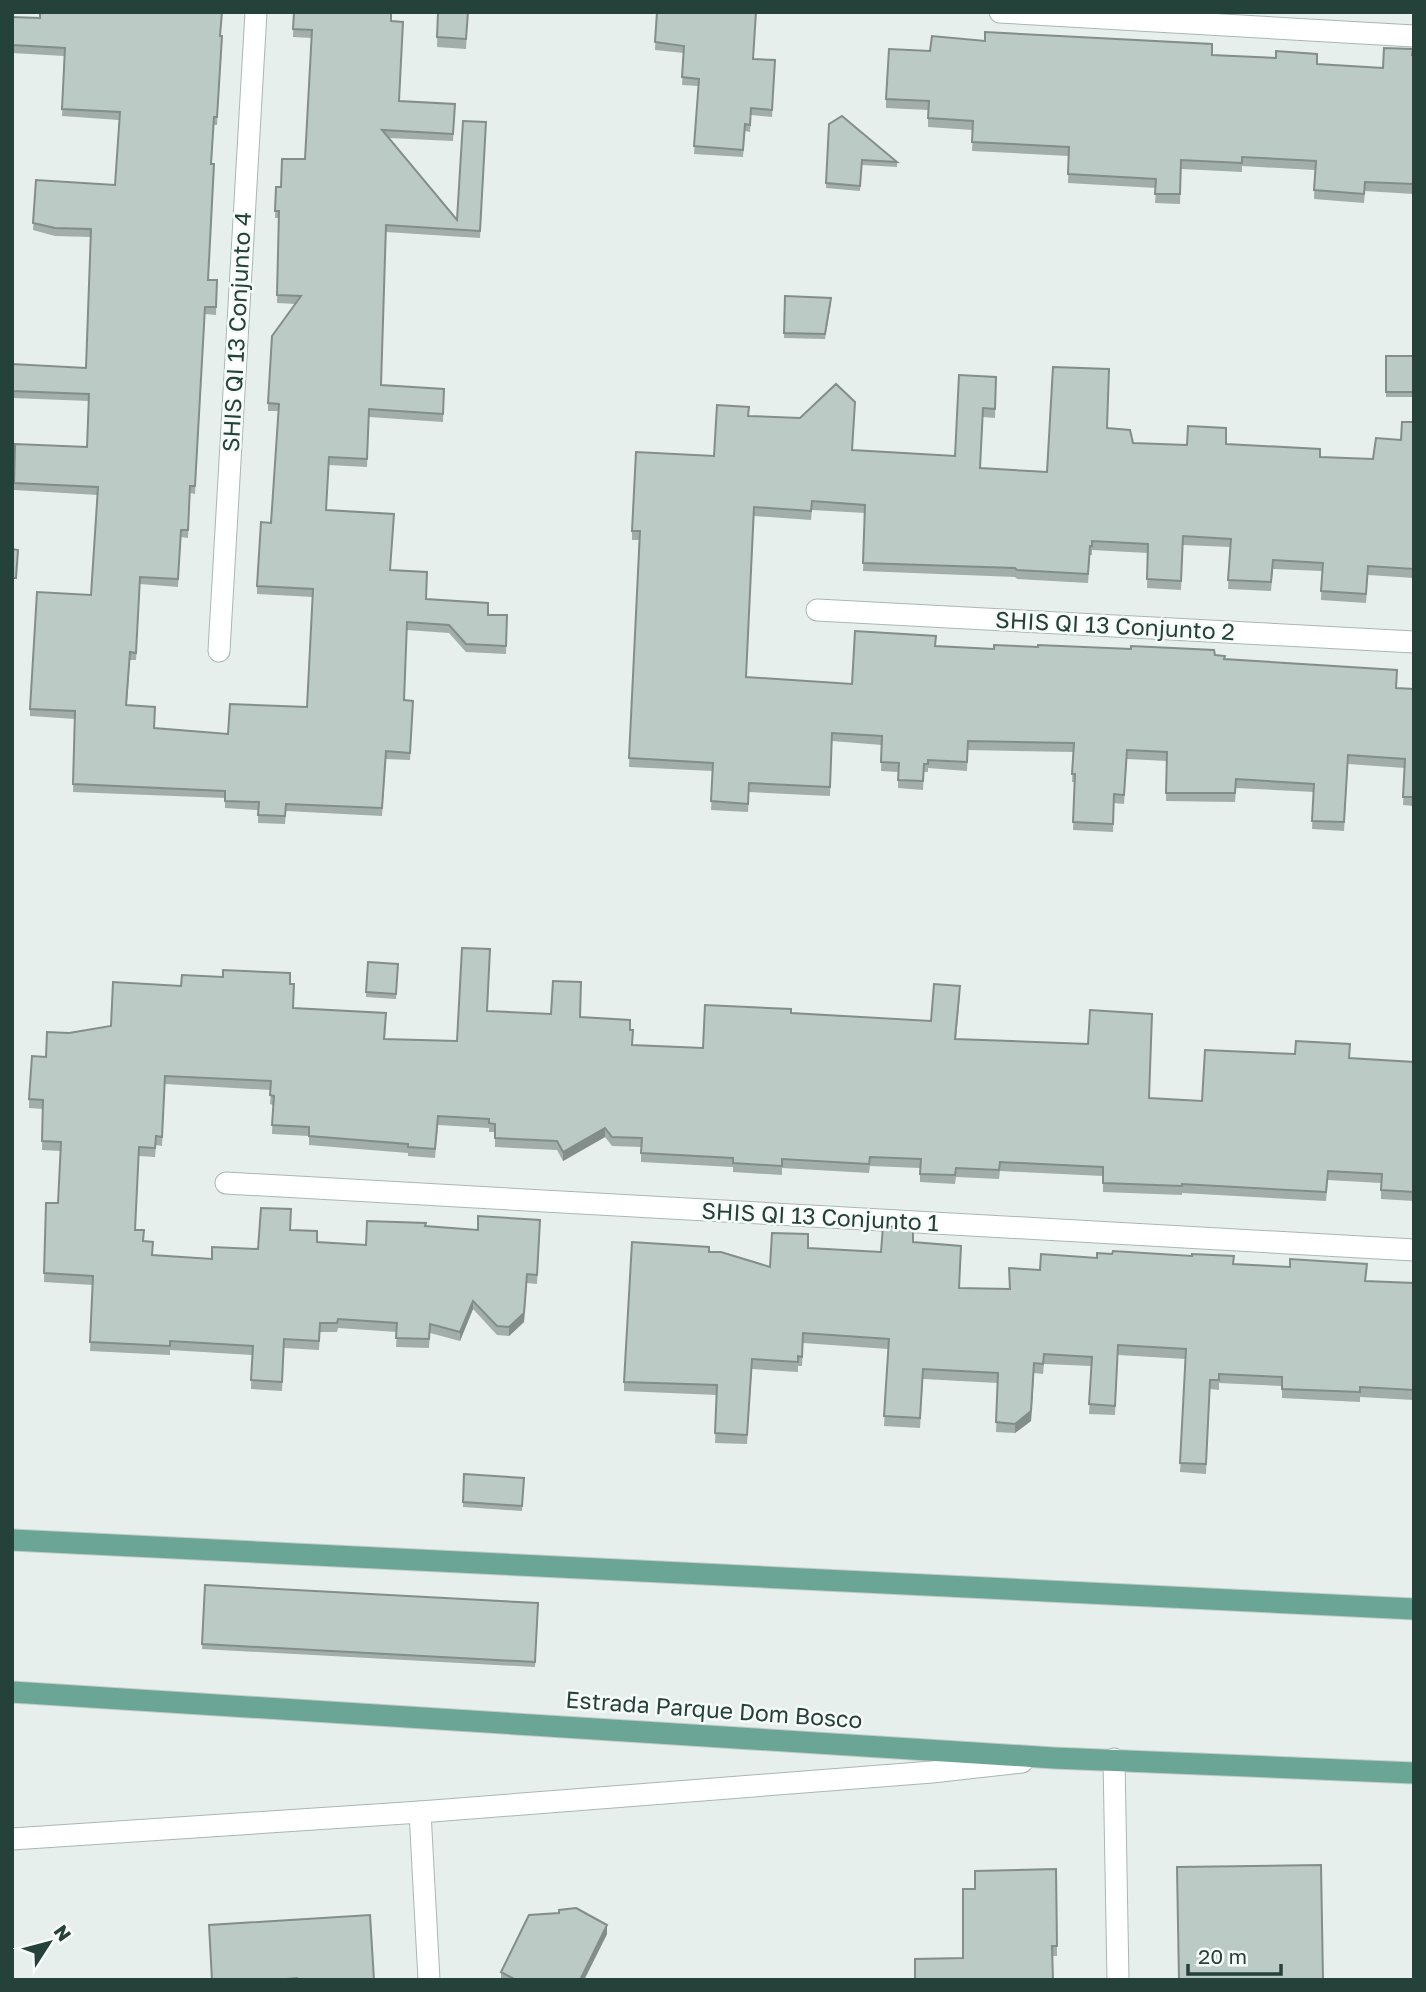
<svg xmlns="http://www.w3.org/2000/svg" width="1426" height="1992" viewBox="0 0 1426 1992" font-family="'Golos Text',sans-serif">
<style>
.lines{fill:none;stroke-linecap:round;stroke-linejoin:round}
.minor-casing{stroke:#a8b8b2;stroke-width:23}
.tertiary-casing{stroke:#a8b8b2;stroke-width:23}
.primary-casing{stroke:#c2cac8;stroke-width:23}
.minor{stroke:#fff;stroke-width:21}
.tertiary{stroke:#fff;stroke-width:21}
.primary{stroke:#6aa596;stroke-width:21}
.wall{fill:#a1aea9}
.shaded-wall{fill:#838d89}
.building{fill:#bbcac4;stroke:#838d89;stroke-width:2}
.labels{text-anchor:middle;stroke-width:5;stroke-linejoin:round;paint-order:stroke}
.street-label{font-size:23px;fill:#24423a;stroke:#f7fbf9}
</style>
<rect width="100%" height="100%" fill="#e6efeb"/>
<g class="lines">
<!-- minor casing -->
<g class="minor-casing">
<path id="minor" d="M1000,12L1414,36
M817,610L1414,642
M219,651L256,12
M226,1183L1414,1250
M1114,1759L1118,1980
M420,1812L429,1980"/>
</g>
<!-- tertiary casing -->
<g class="tertiary-casing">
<path id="tertiary" d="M12,1839L420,1812L932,1772L1022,1762"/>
</g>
<!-- primary casing -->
<g class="primary-casing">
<path id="primary" d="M12,1540L1414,1609
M12,1692L1054,1758L1414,1773"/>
</g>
<!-- minor -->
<use href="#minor" class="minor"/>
<!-- tertiary -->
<use href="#tertiary" class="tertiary"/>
<!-- primary -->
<use href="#primary" class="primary"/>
</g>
<!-- wall -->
<path class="wall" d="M294,12L391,21L400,101L455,104L453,141L389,138L457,220L486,122L480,238L386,232L381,385L444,389L443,422L369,417L367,467L329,465L326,510L391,570L426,599L488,615H507L506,654L466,652L449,633L407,630L404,700L413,708L410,760L386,759L382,816L286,811L285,824L258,823V810L225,808V798L73,792L75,719L30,716V709L91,595L98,495L14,490L15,444L87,447L89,401L12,398V364L86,368L91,237L55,236L33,230L36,180L115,185L119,120L62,116L64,56L12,53V17L40,18L221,36L222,44L217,125H214L211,164L208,280H217L216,315L205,314L195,494L190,493L188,538L181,537L178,587L140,584L136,660H130L127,705L155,728L228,734L307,707L313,597L257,594V586L271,523L278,411H268V403L296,304L277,303L279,218H275L276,187H281L305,159L312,38L293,37Z
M438,12H468L466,49L437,47Z
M657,12L754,59L775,60L772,117L751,115L750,132L745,131L743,157L694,154L698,86L682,85L684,53L655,50Z
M985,41L1212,55L1317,64L1383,68L1414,55V194L1365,191L1364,203L1314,199L1315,170L1242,166V172L1181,169L1180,204L1155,203L1156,188L1068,183L1069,156L972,151L973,130L928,127V110L886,108V99L930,51Z
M829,124L897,162V167L862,165L860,191L826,188Z
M785,296L831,303L825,339L784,338Z
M1386,356H1414V397H1386Z
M996,377L995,418L983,417L980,468L1047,472L1107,428L1133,443L1187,445L1226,444L1320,457L1373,459L1401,440L1414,422V578L1368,575L1366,603L1321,600L1322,571L1273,569L1271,591L1228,589L1230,547L1183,545L1181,590L1147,588L1148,553L1092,550V555H1090L1088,583L1017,579L1015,577L863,571L865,513L812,510L811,520L754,516L746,677L852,684L935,646L994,649L1215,655L1224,659L1397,688L1414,689V806L1403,805L1405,768L1348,764L1344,831L1312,829L1314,792L1236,788L1235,802L1166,801L1167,761L1127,759L1124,804L1114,803L1113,832L1073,830L1075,782H1072L1073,752L968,750L967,771L928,768V772H924L923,790L898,788V772L881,771L882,745L832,741L830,796L749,792L748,812L711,810L713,771L629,767L639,540H632V531L714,456L853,450L955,456Z
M368,962L398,964L396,999L366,997Z
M290,984L293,1008L386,1022L385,1039L457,1041L487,1011L580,1017L630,1030L633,1045L703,1048L791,1013L931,1021L960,995L956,1039L1150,1098L1202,1101L1350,1058L1414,1062V1201L1381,1199V1183L1328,1180L1326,1201L1182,1193V1195L1103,1192V1176L1041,1173L1000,1171L999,1179L956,1177L955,1184L920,1182V1168L870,1166L869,1173L782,1168V1175L733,1172V1167L641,1162V1147L612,1146L605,1137L563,1161L557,1150L495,1147V1132H489V1128L438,1125L435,1158L408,1156V1153L309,1145V1136L272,1134L273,1105L270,1104L271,1090L165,1084L162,1146L156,1145L155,1157L139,1156L135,1230L153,1255L212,1259L258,1249L291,1218L290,1230L317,1242L366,1245L425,1226L478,1230L540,1229L537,1284L527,1283L524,1322L509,1336L497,1335L473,1309L460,1341L430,1333L429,1348L396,1347L397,1332L338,1328L337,1332H320L319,1350L284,1348L282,1391L251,1389L252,1355L170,1350V1355L90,1351L93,1285L44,1282L46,1203H58L61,1151L42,1150L43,1109L29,1108V1099L46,1057L69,1033L111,1026L181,986Z
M913,1242L959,1288L1010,1289L1040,1270L1097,1258L1234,1264L1366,1281L1414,1283V1400L1360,1397V1402L1282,1398V1386L1219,1383V1390L1210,1389L1206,1474L1180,1472L1186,1359L1118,1355L1115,1415L1089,1414L1091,1366L1044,1364L1043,1374L1034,1373L1031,1421L1015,1433L996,1432L998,1383L923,1379L920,1428L884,1426L888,1349L803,1343L802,1366H798V1372L752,1369L747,1444L715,1443L717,1395L624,1391V1382L709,1252L770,1267L808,1248L881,1252Z
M464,1474L524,1478L522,1511L463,1507Z
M205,1585L538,1603L535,1667L202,1649Z
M1056,1869L1057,1956L963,1958L975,1889Z
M607,1934L584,1980H501V1972Z"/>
<!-- shaded-wall -->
<path class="shaded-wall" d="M605,1128V1137L563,1161V1152Z
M527,1274L524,1322L509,1336V1327Z
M473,1301V1309L460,1341V1332Z
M1034,1373L1031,1421L1015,1433V1424Z
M607,1925V1934L584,1980H580Z"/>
<!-- building -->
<path class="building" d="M40,12H222L220,36H222L217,117H214L211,164H214L208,280H217L216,307H205L195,486H190L188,530H181L178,579L140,577L136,653L130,652L126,705L155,707L154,728L228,734L230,704L307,707L313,589L257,586L261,522L271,523L279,404L268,403L272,336L301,296L277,295L279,211H275L276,187H281L282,159H305L312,30L293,29L294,12H391V21L403,22L399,101L455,104L453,134L382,130L457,220L463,121L486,122L480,231L386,225L381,385L444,389L443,414L369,409L367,459L329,457L326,510L394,514L390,570L427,572L426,599L488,603V615H507L506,646L466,644L449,625L407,622L404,700L413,701L410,753L386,751L382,808L286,804L285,816L258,815L259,802L225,801V791L73,784L75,711L30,709L37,592L91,595L98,487L14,483L15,444L87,447L89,394L12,391V364L86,368L91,229L55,228L33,223L36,180L115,185L120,112L62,109L65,48L12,45V17L40,18Z
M438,12H468L466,39L437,37Z
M657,12H756L753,59L775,60L772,110L751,108L750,125L745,124L743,150L694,146L699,79L682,77L684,46L655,42Z
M985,32L1212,44V55L1276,58V51L1317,54V64L1383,68L1384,48L1413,49L1412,55H1414V184L1365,182L1364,194L1314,190L1316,161L1242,157V163L1181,160L1180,194H1155L1156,179L1068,174L1069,147L972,142L973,121L928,118L929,101L886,99L889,49L930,51L932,36L985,41Z
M842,116L897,162L862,160L860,186L826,183L829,124Z
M785,296L831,298L825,334L784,333Z
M1386,356H1414V392H1386Z
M1053,367L1109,369L1107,428L1130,430L1133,443L1187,445L1188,426L1226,428V444L1320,449V457L1373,459L1376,438L1401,440L1402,422H1414V569L1368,566L1366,594L1321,591L1323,563L1273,560L1271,582L1228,580L1231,539L1183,536L1181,581L1147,579L1148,544L1092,541V546H1090L1088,574L1017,570L1015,568L863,563L865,505L812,501L811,511L754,507L746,677L852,684L855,631L936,636L935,646L994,649V645L1038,647V645L1131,649V646L1214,650L1215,655L1225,656L1224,659L1397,670L1396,688L1414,689V797H1403L1405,759L1348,755L1344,822L1312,821L1314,784L1236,779L1235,793H1166L1167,752L1127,750L1124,795L1114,794L1113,824L1073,822L1075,774H1072L1074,743L968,741L967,762L928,760V764H924L923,781L898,780L899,763L881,762L882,736L832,733L830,787L749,783L748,804L711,801L713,763L629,758L640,531H632L636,452L714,456L717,405L749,407L748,416L800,418L836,384L855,402L852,450L955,456L959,375L996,377L995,409L983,408L980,468L1047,472Z
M12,549L18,550L16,578H12Z
M462,948L490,949L487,1011L551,1014L553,981L581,982L580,1017L630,1020V1030H633L632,1045L703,1048L705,1005L791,1009V1013L931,1021L934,984L960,986L955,1039L1088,1044L1090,1010L1152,1014L1149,1098L1202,1101L1205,1050L1295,1054L1296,1041L1350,1044L1349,1058L1414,1062V1192L1381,1190L1382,1174L1328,1171L1326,1192L1182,1184V1186L1103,1183V1167L1041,1164L1000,1162L999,1170L956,1168L955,1175L920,1174L921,1159L870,1157L869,1164L782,1159V1166L733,1163V1158L641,1153L642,1138L612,1137L605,1128L563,1152L557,1141L495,1138V1124L489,1123V1119L438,1116L435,1149L408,1147V1144L309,1136V1127L272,1125L274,1096L270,1095L271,1081L165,1076L162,1137L156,1136L155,1148L139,1147L135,1230H144L143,1241L153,1242L152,1255L212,1259V1247L258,1249L261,1208L291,1209L290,1230L317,1231V1242L366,1245L367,1221L426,1223L425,1226L478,1230V1216L540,1220L537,1275L527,1274L524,1313L509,1327L497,1326L473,1301L460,1332L430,1324L429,1339L396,1338L397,1323L338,1319L337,1323H320L319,1341L284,1339L282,1382L251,1380L253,1346L170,1341V1346L90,1342L93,1276L44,1273L46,1203H58L61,1142L42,1141L43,1100L29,1099L32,1056L46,1057L47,1032L69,1033L111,1026L113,982L181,986L182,975L223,977V970L290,973V984H294L293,1008L386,1013L384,1039L457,1041Z
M368,962L398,964L396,994L366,992Z
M883,1226L913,1228V1242L961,1246L959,1288L1010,1289L1009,1268L1040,1270L1041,1254L1097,1258V1253L1112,1254L1113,1251L1192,1256V1254L1234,1256L1233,1264L1290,1267V1259L1367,1264L1365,1281L1414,1283V1390L1360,1387V1392L1282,1389V1377L1219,1374V1380H1210L1206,1464L1180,1463L1186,1349L1118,1345L1115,1406L1089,1404L1092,1357L1044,1354L1043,1364L1034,1363L1031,1411L1015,1424L996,1422L998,1373L923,1369L920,1418L884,1416L889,1339L803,1333L802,1357L798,1356V1362L752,1359L747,1435L715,1433L717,1385L624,1382L632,1242L709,1247V1252H721L770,1267L772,1233L808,1234V1248L881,1252Z
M464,1474L524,1478L522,1506L463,1502Z
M205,1585L538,1603L535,1662L202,1644Z
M1321,1865L1323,1980H1179L1177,1867Z
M1056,1869L1057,1946H1052L1053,1980H915V1959L963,1958V1889H975V1871Z
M576,1908L607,1925L580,1980H516L501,1972L529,1915L559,1913V1910Z
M370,1915L374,1980H297V1978L274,1980H212L209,1925Z"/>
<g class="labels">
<!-- street labels -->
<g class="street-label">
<text transform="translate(237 332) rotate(-87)" y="8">SHIS QI 13 Conjunto 4</text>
<text transform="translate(1115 626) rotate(3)" y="8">SHIS QI 13 Conjunto 2</text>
<text transform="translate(820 1217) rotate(3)" y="8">SHIS QI 13 Conjunto 1</text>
<text transform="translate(714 1710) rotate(4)" y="8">Estrada Parque Dom Bosco</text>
</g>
</g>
<!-- border -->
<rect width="1426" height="1992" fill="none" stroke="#24423a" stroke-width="28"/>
<!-- north arrow -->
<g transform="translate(49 1943) rotate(54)" stroke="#f7fbf9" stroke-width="5" paint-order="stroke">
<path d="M0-5L12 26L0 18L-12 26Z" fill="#24423a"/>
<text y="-10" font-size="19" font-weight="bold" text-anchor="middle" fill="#24423a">N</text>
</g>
<!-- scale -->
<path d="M1188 1964v10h93v-10" fill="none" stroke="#24423a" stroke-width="3.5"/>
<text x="1198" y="1964" font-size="21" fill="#24423a" stroke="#f7fbf9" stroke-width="5" paint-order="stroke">20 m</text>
</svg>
